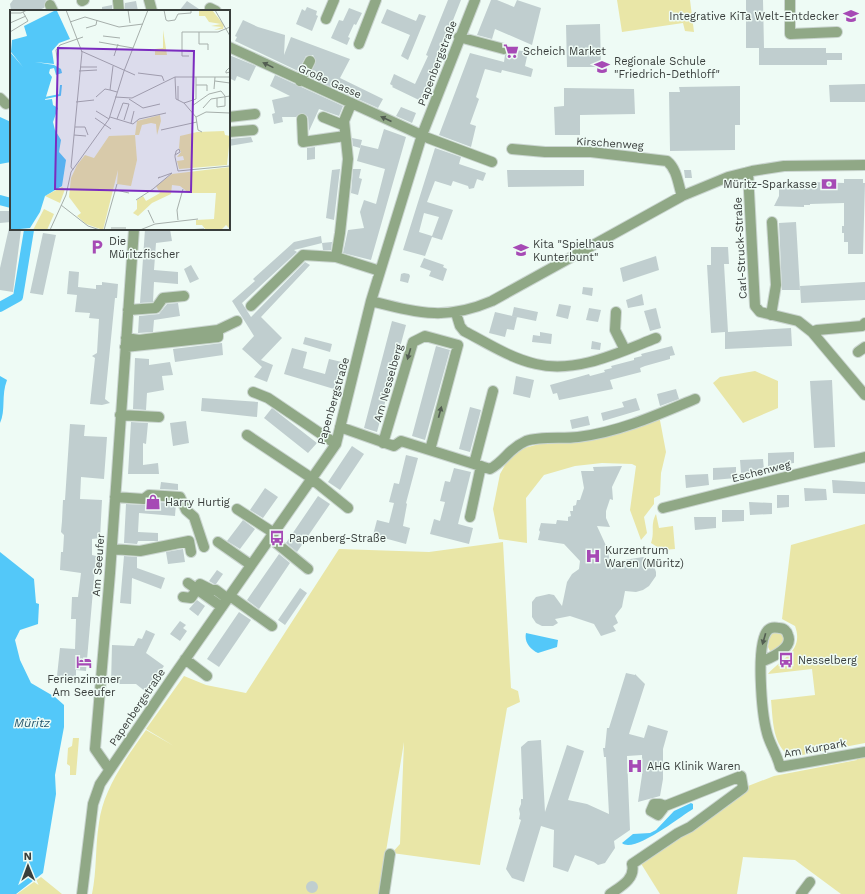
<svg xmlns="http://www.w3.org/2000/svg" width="865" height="894" viewBox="0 0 865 894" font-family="'Work Sans',sans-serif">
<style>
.green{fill:#e9e6a7}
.water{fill:#53c8f9}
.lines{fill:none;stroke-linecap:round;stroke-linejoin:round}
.canal{stroke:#53c8f9;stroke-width:10}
.building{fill:#c0cecf;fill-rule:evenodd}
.minor-casing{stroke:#cad5d0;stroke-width:12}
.minor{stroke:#90a886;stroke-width:10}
.oneway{fill:#535e52}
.labels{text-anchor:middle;stroke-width:3;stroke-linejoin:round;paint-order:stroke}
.poi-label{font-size:11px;fill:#393e3c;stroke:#eefbf5;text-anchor:start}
.street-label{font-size:11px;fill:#393e3c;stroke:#eefbf5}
.water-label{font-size:12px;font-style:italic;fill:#29596e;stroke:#eefbf5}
.inset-river{fill:none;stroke:#53c8f9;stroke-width:2}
.inset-road{fill:none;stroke:#a6afab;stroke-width:1}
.view{fill:#7b2cbf;fill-opacity:0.15;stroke:#7b2cbf;stroke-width:2}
.inset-edge{fill:none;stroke:#393e3c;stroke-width:2}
</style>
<rect width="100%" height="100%" fill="#eefbf5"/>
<!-- green -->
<path class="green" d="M617,0H690L694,32L685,31L683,23L622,32Z
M755,371L778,381V408L743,423L713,383L720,377Z
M656,413L659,415L666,452L661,473L660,495L654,498V504L644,517L647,533L641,540L630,510L636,466L632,464L602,463L575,466L544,475L526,498L527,543L499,539L493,509L500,474L513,451Z
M656,514L659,528L673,526L675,549L662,550L651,543C655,532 650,525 656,514Z
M865,524V743L792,757C772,747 773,719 771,700L815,695L812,669L768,674C783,657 804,651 795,626L782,619L791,545Z
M503,542L511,688L518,691L520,702L507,708L480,865L392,853L400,844L404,742L379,894H92C97,871 95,847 99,823C103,789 127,757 146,730L174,746L146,729L184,676L206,685L246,693L339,549L429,552Z
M773,632H779L784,635C784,644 778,649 770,651L768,647L769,639Z
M73,738H79L76,775H70V766L67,764L68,748L72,746Z
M865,752V894H841L795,860L743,857L737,894H660L640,862L743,788L774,776L857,760L853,753Z
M41,877L62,894H17Z"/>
<!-- water -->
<path class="water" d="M0,117L11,122V162L0,164Z
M0,376L7,380C1,395 6,411 0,423Z
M0,552L34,579L36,603L39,604L38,624L20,630L15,640L20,660L31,683L55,697L64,705V727L55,775L56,794L43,873L16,894H0Z
M526,633L558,640L557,647L538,653C530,649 524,642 526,633Z
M691,803L693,804V809C681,816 634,854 622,843L633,834L650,833L656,830L674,811Z"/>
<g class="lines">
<!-- canal -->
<path class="canal" d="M0,200L11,203
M0,307L18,297L29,230"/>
</g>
<!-- building -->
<path class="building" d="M13,0H46L44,8L36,11H11L10,4Z
M448,0H461L421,101L392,87L393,86L390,84L394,74L415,84L428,56L426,55Z
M491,0H497L514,7L517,0L541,8L532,45L495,29L492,39L477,35Z
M746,0H763L764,48H746Z
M136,1L138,11H125V3Z
M187,1L202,11H179Z
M112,5V11H102V7Z
M307,7L317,11L316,15L318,16L312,31L296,24L302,9L305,11Z
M349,8L362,13L356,25L354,24L348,37L350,38L347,45L331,38L339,20L343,21Z
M387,9L416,21L419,14L426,16L408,60L401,56L410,35L381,23Z
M243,20L258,27L285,35L284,55L291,37L350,59L340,78L383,99L378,108L309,77L316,61L313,55L306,56L298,71L235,41L237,37L235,36Z
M600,24L601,67H567L566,25Z
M759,48H826V53H842V60H827V65H759Z
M510,49L528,52L525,66L533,69L531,77L502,70L501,73L485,69L476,97L479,99L470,124L476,126L471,147L439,135L470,53L504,62L505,55L509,53Z
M229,55L256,66L249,81L237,76L235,81L229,78Z
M275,75L343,106L339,116L319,109L309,131L308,117L302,113L296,117H282L283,122L274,124L272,114L275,113L272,100L290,96L270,86Z
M865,84V102H830L829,85Z
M740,86V125H735V150L670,151L669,92H680L679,87Z
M564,88L634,89L635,114L580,115V135H555L554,107L564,106Z
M401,107L416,113L412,123L396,116Z
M384,129L406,137L371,260L343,253L348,230L364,228L360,212L364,200L376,204L385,169L357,161L361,145L378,149Z
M251,137L253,142L229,146V139Z
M352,138L362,140L360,148L353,146Z
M315,147V159L307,160V148Z
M435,148L461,157L459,164L486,173L483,181L477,179L474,188L469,189L468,186L453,181L451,186L435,181L427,202L453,210L442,240L432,237L425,256L403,250ZM424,213L439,217L432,236L419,232Z
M340,169L334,220L326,218L332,170Z
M353,169H361L359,178L362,179L358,195L351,193Z
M507,170H584V186L508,187Z
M684,170H691L692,178H685Z
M844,179H863V183H865L863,254H848V242H844V233H842V226H844V203L810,204V205H804V207L774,206L779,196V187L809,186V183L814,182L844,183Z
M0,211H11V222L0,223Z
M796,222L800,290H782L779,223Z
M9,228L21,230L13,292L0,290V268Z
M145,229H170L172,241L156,243L154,270L178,272V284L154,282L153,302L140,303Z
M43,233L56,235L43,295L30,293Z
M321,236L322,243L294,250L297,252L242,303L251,317L305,262L310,265L261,317L282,338L261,360L273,365L267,382L254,377L262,367L242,349L254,336L232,301L255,281L253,279L294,242Z
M332,242L331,250H323L322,243Z
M711,247H728L729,264H724L728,332L791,328L792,346L725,349V332L711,333L707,265H711Z
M656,256L659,270L623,282L620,268Z
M424,258L444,265L443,267L447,269L443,281L429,276L431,271L420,267Z
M191,265L199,279L190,283L184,269Z
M69,271L79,272L78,287L96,289V285H102V282L118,284L117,298H115L105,399L110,403L102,405L90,404L95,358L92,356L97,353L99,319L89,318L90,313L75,312L77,295L67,294Z
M404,273L409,274L410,276L408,283L400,281L401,274Z
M865,282V300L801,303L800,286Z
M583,287L593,288L592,296L582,294Z
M642,294L644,305L628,308L626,300Z
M178,303L180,316L154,320L153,332L138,333L139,316L159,314L167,304Z
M559,304L571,306L568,319L556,316Z
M514,307L538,312L536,321L512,316Z
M589,308L601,310L598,322L586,320Z
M656,308L661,328L650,331L644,311Z
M495,312L517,317L514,330L507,329L505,337L489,333Z
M392,321L406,325L377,432L364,428Z
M540,332L552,334L551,344L532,342L533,335L540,336Z
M305,337L332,344L330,352L303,344Z
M592,341L601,343L600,350L591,349Z
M222,343L223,355L175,362L173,349Z
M436,346L450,350L425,440L412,436Z
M672,346L675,355L670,356V359L645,366L640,368L641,372L610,380L613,389L559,400L557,393L553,394L550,385L589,374L590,376L605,372L604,370L612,368L611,366L634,360V358L642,356L641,354Z
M292,348L307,352L303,368L325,374L329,359L342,362L334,389L284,374Z
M135,358L149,359V365L170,362L173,375L162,376L164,390L147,393L146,410L133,409Z
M516,376L534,380L530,398L513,394Z
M832,380L835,447L814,448L810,381Z
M676,389L679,399L660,406L657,394Z
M202,398L258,402L257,417L201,411Z
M636,398L640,410L603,421L601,413L624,407L622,402Z
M470,407L481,410L470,452L459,449Z
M272,408L317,443L308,453L264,418Z
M588,416L590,425L572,429L570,420Z
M186,421L189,443L173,446L170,423Z
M131,422L148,423L146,444L143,443V465L158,463L159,474H128Z
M70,424L85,425L84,436L107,437L104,479L81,477L80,499L102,500L100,538L92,539V555L96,556L86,671L76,670V678L57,676L60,648L75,649L76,619H71L72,597H78L81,573L60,570L61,552H63L64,535L61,532L62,521L63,500H65Z
M352,446L364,454L340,490L328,482Z
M794,452V463L768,466V453Z
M406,455L418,458L406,503L407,504L403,526L410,528L406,544L373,535L377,520L389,523L394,503L389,502L394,483L399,484Z
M763,459L764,470L741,473L740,460Z
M622,466L612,487L613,500L610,499L606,511V518L610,527L597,526L608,550L611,570L624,560L643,557L653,563L656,572V576L649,586L643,590L636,592L625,591L622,607L615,616L618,623L613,626L616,631L601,636L594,624L570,616L555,619L558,623L553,626H542L536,623L532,617V602L536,597L549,594L554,595L562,606L567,582L572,574L579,569L580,561L564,544L538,540L540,532L539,530L541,523L556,524L557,520L568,521V517L571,516L570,511H573V506L576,505L577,500H580L584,488L581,471H594L593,467Z
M736,467V478L713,480V468Z
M454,468L471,472L458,524L473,528L469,544L430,534L434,519L440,521L445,502L440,501L445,481L450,482Z
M708,474L709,485L686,488L685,475Z
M832,480L865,482V494L833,493Z
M161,482L178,484V490L160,489Z
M265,488L278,497L263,518L250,510Z
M804,488L826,489L827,500L805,501Z
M777,495H789V507L777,508Z
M318,496L330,504L297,552L286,543Z
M152,502L176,503L175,516L139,513L138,532L158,533V541H138L137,544L124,543L126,504L144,505Z
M749,502L772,503V514L750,515Z
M722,510H744V521L722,522Z
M694,517H716V528L695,530Z
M243,520L255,529L240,549L227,541Z
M183,549L185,562L168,564L166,552Z
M279,554L290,563L259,609L247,600Z
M124,556L137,557V568L165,578L161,589L132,578L131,604L120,603Z
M217,570L223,574L216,584H214L209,581Z
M300,588L307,593L285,625L278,620Z
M197,600L205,606L198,616L189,609Z
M239,612L251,620L219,667L207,659Z
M180,621L186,625L183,628L187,631L180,641L170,634Z
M146,630L155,634L146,653L164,666L146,692L136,684H111L112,645L134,646L138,638L142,639Z
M626,673L635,675V674L645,684L629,734L644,738L648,725L668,731L663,749V779L660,796L638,802L642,775V755L627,756L630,830L614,841L615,848L605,863L598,865L594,862L575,855L568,872L553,867L554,830L541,826L524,882L512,878L506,869L521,820L519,819L520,814L519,809L521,804V799H523L521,747L528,741L541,740L545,812L567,745L584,751L568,800L587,804L609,814L606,757H604L603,748H605L607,728H609Z
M306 887a6 6 0 1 1 12 0a6 6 0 1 1-12 0Z"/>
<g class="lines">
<!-- minor casing -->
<g class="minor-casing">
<path id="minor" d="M149,0L152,11
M790,0V34L837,32
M82,1L84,0
M118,1L119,11
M50,5L53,11
M210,8L216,11
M326,19L334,0
M459,37L504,49
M359,44L376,0
M229,47L428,138L492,162
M300,81L310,61
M0,98L6,104
M351,104L344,121L348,159L340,233L336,257L380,271
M229,117L255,114
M323,117L343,125
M302,119L303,142L345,136
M229,132L253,130
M512,149L545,152H591L667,161C677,169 678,184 682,196
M748,172L755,306L760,312L798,321L812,332L865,395
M371,301C419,313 445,321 492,301L682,196L728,177L752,171L784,166L865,165
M251,306L303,255L336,257
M128,310L156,308L163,298L184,296
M616,312L615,330L625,350
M456,313L460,326L464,331C487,343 510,358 536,364C576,374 620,352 656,338
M771,315L776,285L772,222
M812,332L817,330L862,326L865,323
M126,338L139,340L218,330L237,321
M125,347L218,337V330
M858,352L865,347
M253,392L268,398L336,444
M120,415L159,417
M340,427L394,446L401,441L490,469C506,460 508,449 526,441C540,436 563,439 578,437C619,432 657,415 695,399
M247,435L307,475L348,508
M383,443L413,342L425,336L458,345L430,450
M474,464L493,391
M115,497L144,499L149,495L180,497L186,510L194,517L204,547
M663,508L865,457
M237,509L274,533
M470,517L481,466
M270,538L308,569
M218,542L251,565
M112,549L140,551L189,541L191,552
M188,583L222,607
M200,584L212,590H216L228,599
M230,596L272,626
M183,597L191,598L195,592L199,591
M185,659L207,676
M761,662C770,658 794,649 788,635C787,631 784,628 779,628C775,627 771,627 768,630C755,643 762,715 767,733C770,745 777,754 780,767L865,752
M109,769L95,749L110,573L134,229
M82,894L93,804L100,784L170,681L336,444L371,301L422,135L475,0
M384,894L390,854
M610,894C620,887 636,879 632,864L678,833L690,827L743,788L741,776L665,806L660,804H654L651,811L658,815L665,806
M801,894L810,882"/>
</g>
<!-- minor -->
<use href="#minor" class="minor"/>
</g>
<!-- one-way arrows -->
<defs><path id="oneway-solid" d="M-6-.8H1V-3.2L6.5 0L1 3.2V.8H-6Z"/></defs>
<g class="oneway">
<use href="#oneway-solid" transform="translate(268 65) rotate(-154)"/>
<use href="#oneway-solid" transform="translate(386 119) rotate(-156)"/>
<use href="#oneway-solid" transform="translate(409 354) rotate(106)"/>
<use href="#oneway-solid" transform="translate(440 412) rotate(-75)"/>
<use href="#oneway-solid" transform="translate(764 639) rotate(106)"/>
</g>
<!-- icons -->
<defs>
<g id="school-bare" transform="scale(1.2)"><path d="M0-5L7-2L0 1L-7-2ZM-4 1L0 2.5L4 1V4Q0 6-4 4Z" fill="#a64ab5" stroke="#eefbf5" stroke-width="2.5" paint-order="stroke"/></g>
<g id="supermarket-bare" transform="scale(1.2)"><path d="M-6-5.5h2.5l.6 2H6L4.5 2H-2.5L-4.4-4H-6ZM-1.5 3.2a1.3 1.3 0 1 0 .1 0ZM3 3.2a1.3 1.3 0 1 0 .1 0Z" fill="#a64ab5" stroke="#eefbf5" stroke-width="2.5" paint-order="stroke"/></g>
<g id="bank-bare" transform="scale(1.2)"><path d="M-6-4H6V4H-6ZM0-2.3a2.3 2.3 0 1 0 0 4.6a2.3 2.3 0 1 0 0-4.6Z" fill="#a64ab5" stroke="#eefbf5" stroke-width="2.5" paint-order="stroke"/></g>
<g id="parking-bare" transform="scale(1.2)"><path d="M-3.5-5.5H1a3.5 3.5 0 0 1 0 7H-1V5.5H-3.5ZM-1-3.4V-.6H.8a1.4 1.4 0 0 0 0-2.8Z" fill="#a64ab5" stroke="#eefbf5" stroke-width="2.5" paint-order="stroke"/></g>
<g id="shop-bare" transform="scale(1.2)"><path d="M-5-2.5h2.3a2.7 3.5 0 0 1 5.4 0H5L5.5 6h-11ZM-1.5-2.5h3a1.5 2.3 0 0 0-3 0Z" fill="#a64ab5" stroke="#eefbf5" stroke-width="2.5" paint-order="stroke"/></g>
<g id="bus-bare" transform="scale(1.2)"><path d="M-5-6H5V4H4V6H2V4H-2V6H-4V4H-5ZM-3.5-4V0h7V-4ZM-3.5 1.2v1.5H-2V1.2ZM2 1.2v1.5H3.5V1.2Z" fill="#a64ab5" stroke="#eefbf5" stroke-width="2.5" paint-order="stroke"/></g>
<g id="hospital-bare" transform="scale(1.2)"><path d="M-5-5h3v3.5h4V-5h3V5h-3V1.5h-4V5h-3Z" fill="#a64ab5" stroke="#eefbf5" stroke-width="2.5" paint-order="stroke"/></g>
<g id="hotel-bare" transform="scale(1.2)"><path d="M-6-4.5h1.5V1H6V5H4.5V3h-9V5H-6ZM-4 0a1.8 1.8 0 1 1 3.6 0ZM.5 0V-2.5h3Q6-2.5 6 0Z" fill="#a64ab5" stroke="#eefbf5" stroke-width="2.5" paint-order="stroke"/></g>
</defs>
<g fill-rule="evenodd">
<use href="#school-bare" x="851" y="16"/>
<use href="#supermarket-bare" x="511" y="51"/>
<use href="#school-bare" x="602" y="67"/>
<use href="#bank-bare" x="829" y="184"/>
<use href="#parking-bare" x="97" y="247"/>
<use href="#school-bare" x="521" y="250"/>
<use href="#shop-bare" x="153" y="502"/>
<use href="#bus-bare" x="277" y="538"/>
<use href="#hospital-bare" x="593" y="556"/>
<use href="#bus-bare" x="786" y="660"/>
<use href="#hotel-bare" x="84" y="662"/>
<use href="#hospital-bare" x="635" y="766"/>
</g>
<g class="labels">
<!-- poi labels -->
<g class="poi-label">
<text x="839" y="20" text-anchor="end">Integrative KiTa Welt-Entdecker</text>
<text x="523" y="55">Scheich Market</text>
<text x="614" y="65">Regionale Schule<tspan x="614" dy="13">"Friedrich-Dethloff"</tspan></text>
<text x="817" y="188" text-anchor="end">Müritz-Sparkasse</text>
<text x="109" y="245">Die<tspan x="109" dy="13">Müritzfischer</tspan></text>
<text x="533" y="248">Kita "Spielhaus<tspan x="533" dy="13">Kunterbunt"</tspan></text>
<text x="165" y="506">Harry Hurtig</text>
<text x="289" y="542">Papenberg-Straße</text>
<text x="605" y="554">Kurzentrum<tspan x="605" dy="13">Waren (Müritz)</tspan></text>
<text x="798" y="664">Nesselberg</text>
<text x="84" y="683" text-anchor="middle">Ferienzimmer<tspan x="84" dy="13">Am Seeufer</tspan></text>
<text x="647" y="770">AHG Klinik Waren</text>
</g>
<!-- street labels -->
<g class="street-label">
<text transform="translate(437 63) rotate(-69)" y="4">Papenbergstraße</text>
<text transform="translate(330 81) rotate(24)" y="4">Große Gasse</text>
<text transform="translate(610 143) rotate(4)" y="4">Kirschenweg</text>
<text transform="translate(740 248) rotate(-93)" y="4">Carl-Struck-Straße</text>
<text transform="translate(388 383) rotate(-74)" y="4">Am Nesselberg</text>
<text transform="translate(333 401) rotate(-74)" y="4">Papenbergstraße</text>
<text transform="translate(761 471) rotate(-14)" y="4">Eschenweg</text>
<text transform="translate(98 565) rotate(-86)" y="4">Am Seeufer</text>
<text transform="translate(137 707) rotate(-56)" y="4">Papenbergstraße</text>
<text transform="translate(815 748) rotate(-10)" y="4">Am Kurpark</text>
</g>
<!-- water labels -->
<g class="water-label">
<text x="32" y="727">Müritz</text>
</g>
</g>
<!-- overview -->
<g transform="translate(10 10)">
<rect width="220" height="220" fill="#eefbf5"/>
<path d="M189,0H202L214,15L213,19L204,20L212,17L201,16L211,14L199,12L195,6H189ZM153,20L157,45H145V39L153,38ZM150,105L151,111L147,125L146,114L141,113L132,115L129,125H125L127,150L121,176L107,174L108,160L93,220L76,214L67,206L71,203L59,187L61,168L67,155L75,145L84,148L99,126L125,125L127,111ZM214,121L215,125L220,126L217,155L169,159L167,151L174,150L173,146L167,147L171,142L169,138L170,126L187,122ZM220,157V219L216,215L211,220H196L192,215H186V210L204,209L206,183H179L170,176L162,175L161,184L142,193L128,206L123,203L127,199V190L133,186L136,191L150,183L146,176L162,164ZM52,177L55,179L50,193L35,186ZM34,199L44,204L37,220H23Z" fill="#e9e6a7"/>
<path d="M44,1H47L60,29L49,33L42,41L44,54L25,52L44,55L51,59L52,63L46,65L44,58L40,59L39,63L42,67L35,90L42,89L43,95L48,98L43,112L45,120L51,130L49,142L56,150L52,176L35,186L30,202L20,218L0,220V42L13,57L1,42L2,30L17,26L14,16Z" fill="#53c8f9"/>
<path class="inset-river" d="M35,88L50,85L51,75"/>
<path class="inset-road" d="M56,0L72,42L61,157L63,160M118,0L120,13M154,0L156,10L158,11L165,10L168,4L181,3V0M205,0L220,26M0,3H11L17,0M60,12L75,7L109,17L133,14M0,13L16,6M76,18L86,15L87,10M0,22L18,11L13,2M189,22V34H198V40M93,26L110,28M89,32L123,38M71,41L125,65M104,46L108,34M179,46H172V22H208L220,17M48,55L46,40L50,35L73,27M103,56L100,80L107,82M70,57H87M220,57V62L216,63V61ZM69,61L87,60M128,63L152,66L154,71M165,67L166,89L174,93L186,107L188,120L192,122M205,71L220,73M186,75H197V81M204,79L205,67M86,87L95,79L100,80M105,87L122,88L165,67H220M119,89L133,98L150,94M168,90V76M66,92L84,90M174,93L186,89V67M182,96L199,84L211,81L215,86V96L207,97V88M193,98L201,89L220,86M86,101L99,109M100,107L123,114L129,109L156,103M186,107L196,102L220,103M85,108L101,119M107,109L113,93L119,94L114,110M121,113L124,101M65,117H75L78,125M151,120L187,112M64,125L76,126M165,145L170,142L169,139L166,141V142L165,145V147L168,161L220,156M106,180L119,183M126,190L143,179L162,163L148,168L150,167M51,195L78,216L90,220M138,200L144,213M168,210L167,200L173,179M101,218H116M40,220L56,185L61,162L99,109L114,61L138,0M94,220L107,174M130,220L145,214L188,209M175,220L194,219"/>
<path class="view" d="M48,38L184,41L181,182L45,179Z"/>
<rect width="220" height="220" class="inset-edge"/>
</g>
<!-- north arrow -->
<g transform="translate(28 866) rotate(359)" stroke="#eefbf5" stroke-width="3" paint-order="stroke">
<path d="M0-3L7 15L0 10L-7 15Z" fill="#393e3c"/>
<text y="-6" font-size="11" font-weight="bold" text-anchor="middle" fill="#393e3c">N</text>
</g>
</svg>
